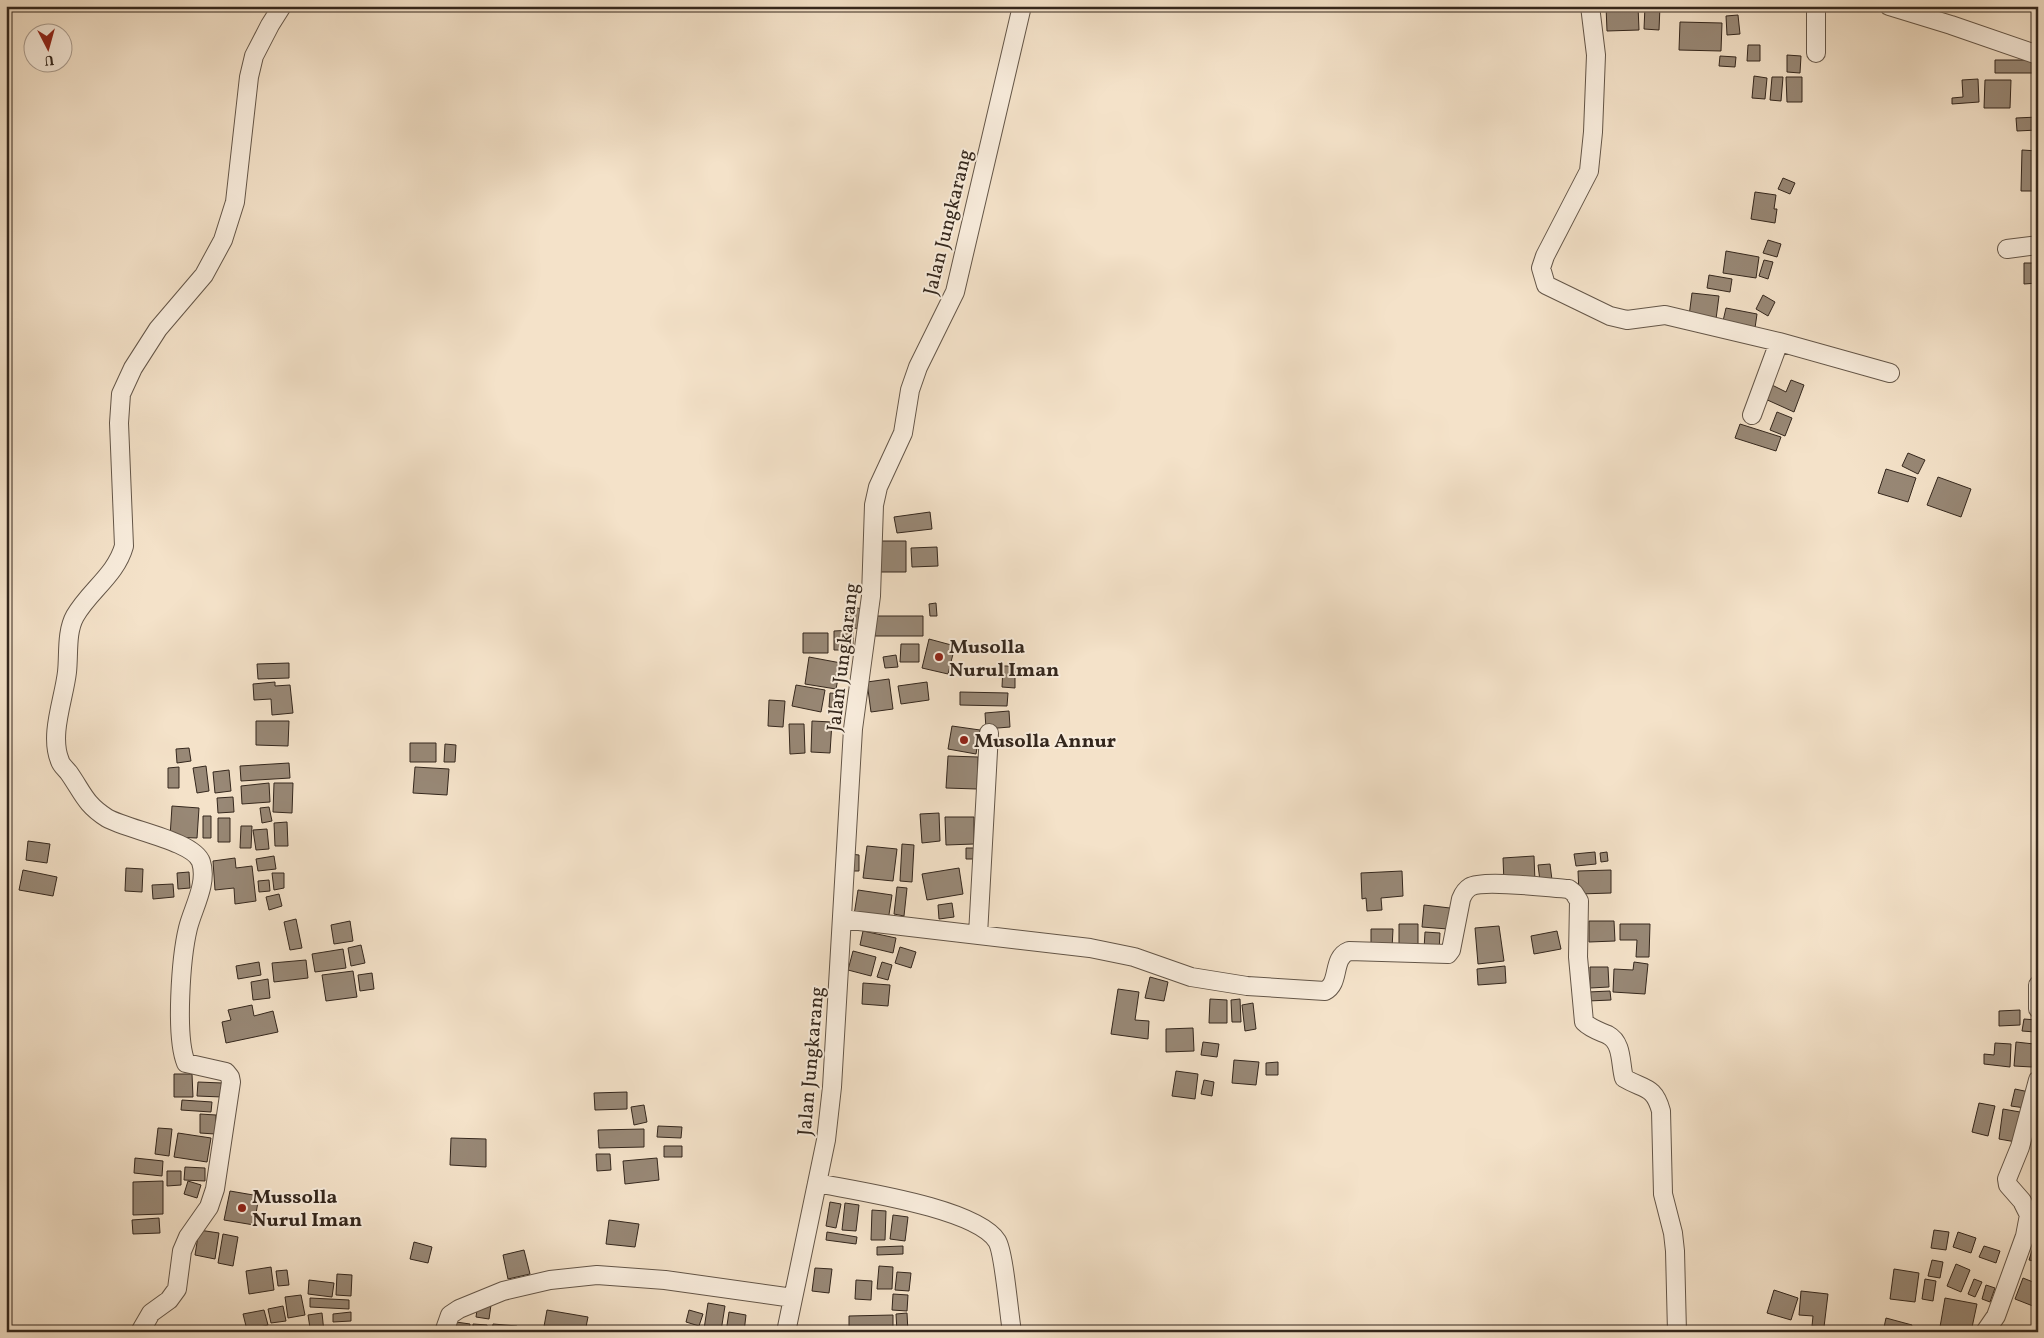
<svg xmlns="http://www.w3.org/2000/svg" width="2044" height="1338" viewBox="0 0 2044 1338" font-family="Vollkorn,serif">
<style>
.building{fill:#988876;stroke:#34271d}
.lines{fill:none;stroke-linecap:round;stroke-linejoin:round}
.street-casing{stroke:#645648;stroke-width:20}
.street{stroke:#f8ecdc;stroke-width:18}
.poi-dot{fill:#8f2418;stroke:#f8ecdc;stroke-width:2}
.labels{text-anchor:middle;stroke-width:4;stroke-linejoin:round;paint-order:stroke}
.street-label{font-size:20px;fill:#34271d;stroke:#f8ecdc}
.poi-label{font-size:20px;font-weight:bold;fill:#34271d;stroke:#f8ecdc;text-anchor:start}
</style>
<rect width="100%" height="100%" fill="#f4e2c9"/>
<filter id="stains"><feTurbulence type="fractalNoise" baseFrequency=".004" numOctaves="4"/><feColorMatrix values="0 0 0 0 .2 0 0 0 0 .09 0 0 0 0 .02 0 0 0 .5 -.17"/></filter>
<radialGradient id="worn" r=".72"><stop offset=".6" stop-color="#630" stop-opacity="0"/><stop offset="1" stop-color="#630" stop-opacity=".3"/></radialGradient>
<!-- building -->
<path class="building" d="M855,6H930V8L855,10Z
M1606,6H1638L1639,30L1607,31Z
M1645,6H1660L1659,30L1644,29Z
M1738,15L1740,34L1727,35L1726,16Z
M1680,22L1722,23L1721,51L1679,50Z
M1748,45H1760V61H1747Z
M1787,55L1801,56L1800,73L1787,72Z
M1720,56L1736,57L1735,67L1719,66Z
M1995,60H2033V73H1995Z
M1754,76L1767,78L1765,99L1752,98Z
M1772,77H1783L1781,101L1770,100Z
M1786,77H1802V102H1787Z
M1978,79L1979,102L1952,104V98L1963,97L1962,80Z
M1985,80H2011L2010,108H1984Z
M2038,117V130L2017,131L2016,118Z
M2022,150L2038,151V191H2021Z
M1783,178L1795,183L1790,194L1778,189Z
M1755,192L1776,195L1774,209H1777L1775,223L1751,219Z
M1768,240L1781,244L1777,257L1763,253Z
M1726,251L1759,257L1756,278L1723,273Z
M1764,260L1773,262L1768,279L1759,276Z
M2024,263H2038V283L2024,284Z
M1709,275L1732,279L1730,292L1707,288Z
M1692,293L1719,296L1716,319L1689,316Z
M1763,295L1775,302L1768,316L1756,309Z
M1726,308L1757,314L1755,328L1723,321Z
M1791,380L1804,385L1794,412L1763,398L1770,384L1786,392Z
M1777,412L1792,418L1785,436L1770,430Z
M1740,424L1781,437L1776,451L1735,438Z
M1908,453L1925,460L1918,474L1902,466Z
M1886,469L1916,478L1908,502L1878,493Z
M1938,477L1971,489L1961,517L1927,505Z
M930,512L932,529L897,533L894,517Z
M878,541H906V572H878Z
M937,547L938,566L912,567L911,548Z
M936,603L937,616H930L929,604Z
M848,607L865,609L862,629L845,627Z
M875,616H923V636H875Z
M853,630V650H834V631Z
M803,633H828V653H803Z
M929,639L955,646L948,674L922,668Z
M901,644H919V662H900Z
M896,655L898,667L885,668L883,657Z
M809,657L841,663L836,689L805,684Z
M289,663V678L258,679L257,664Z
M1003,666H1015V688L1002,687Z
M889,679L893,709L871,712L867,682Z
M275,682V686L290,685L293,713L272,715L271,699L254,700L253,684Z
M927,682L929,700L901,704L898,686Z
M796,685L825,690L821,712L792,706Z
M960,692L1008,693L1007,706L960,705Z
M830,693L844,694L843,708L829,707Z
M769,700L785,701L783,727L768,726Z
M1009,711L1010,727L986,729L985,713Z
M256,721H289L288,746L256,745Z
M812,721L832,722L830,753L811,752Z
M789,724H804L805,753L790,754Z
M952,726L980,730L976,754L948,749Z
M410,743H436V762H410Z
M445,744L456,745L455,762H444Z
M189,748L191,761L177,763L176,749Z
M948,756L978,757L977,789L946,788Z
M289,763L290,778L241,781L240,766Z
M206,766L209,791L197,793L193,768Z
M179,767V788H168V768Z
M415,767L449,769L447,795L413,793Z
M229,770L231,791L215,793L213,772Z
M269,783L270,802L242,804L241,786Z
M274,783H293L292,813L273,812Z
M233,797L234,812L218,813L217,798Z
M172,806L199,808L197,838L170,837Z
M269,807L272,821L262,823L260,808Z
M939,813L940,841L922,843L920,814Z
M203,816H211V838H203Z
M945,817H974V844L946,845Z
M218,818H230V842H218Z
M287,822L288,846H275L274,823Z
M241,826H252L251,848H240Z
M267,829L269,849L256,850L253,830Z
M28,841L50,844L47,863L26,860Z
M902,844L914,845L912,882L900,881Z
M867,846L897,849L893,881L863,878Z
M966,848H979V859H966Z
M1595,852L1596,864L1576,866L1574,854Z
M1607,852L1608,861L1601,862L1600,853Z
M850,854L859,855V871H850Z
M274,856L276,869L258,871L256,859Z
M1534,856L1535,882L1504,883L1503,858Z
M235,858L236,868L252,866L256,901L235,904L234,888L215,890L213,861Z
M1550,864L1552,880L1540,881L1538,865Z
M126,868L143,869L142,892L125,891Z
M959,868L963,894L927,900L922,874Z
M23,870L57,877L53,896L19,890Z
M1611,870V893L1579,894L1578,871Z
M1402,871L1403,896L1381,898L1382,910L1367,911L1366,898L1362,899L1361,873Z
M189,872L190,888L178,889L177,873Z
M272,873H284V888L274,890Z
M269,880L270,891L259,892L258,881Z
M173,884L174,897L153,899L152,885Z
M897,887L907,888L904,916L894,914Z
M858,890L892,895L888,921L854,915Z
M279,894L282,906L269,910L266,897Z
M952,903L954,917L939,919L938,905Z
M1424,905L1450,908L1448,929L1422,927Z
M296,919L302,948L290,950L284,922Z
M350,921L353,941L334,944L331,925Z
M1589,921H1614L1615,941L1589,942Z
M1399,924H1418V948L1399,949Z
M1620,924H1650L1649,957H1636L1637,940H1620Z
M1499,926L1504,961L1478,964L1475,928Z
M1371,929H1393L1392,949L1371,948Z
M863,931L896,938L893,953L860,945Z
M1557,931L1561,949L1534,954L1531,936Z
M1425,932L1440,933L1439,951L1424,949Z
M361,945L365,963L351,966L348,948Z
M900,947L916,952L911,968L895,963Z
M343,949L346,968L315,972L312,954Z
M853,951L876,957L871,976L848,970Z
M306,960L308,978L274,982L272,963Z
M259,962L261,975L238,979L236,966Z
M882,962L892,965L888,980L877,977Z
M1634,962L1648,964L1645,994L1613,992L1614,969L1633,970Z
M1505,966L1506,983L1478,985L1477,969Z
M1590,967H1608L1609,987L1590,988Z
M353,971L357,997L326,1001L322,975Z
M372,973L374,989L360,991L358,975Z
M1150,977L1168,982L1164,1001L1145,998Z
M268,979L270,998L253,1000L251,982Z
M863,983L890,985L888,1006L862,1004Z
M1118,989L1139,992L1135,1020L1149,1021L1148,1039L1111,1034Z
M1610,991L1611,1000L1588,1001V992Z
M1210,999L1227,1000V1023H1209Z
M1240,999L1241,1022H1232L1231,1000Z
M1253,1003L1256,1029L1245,1031L1242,1005Z
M252,1005L254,1016L273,1011L278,1032L226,1043L222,1022L231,1020L228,1010Z
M2020,1010V1025L1999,1026V1011Z
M2024,1019L2036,1020L2035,1032L2022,1031Z
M1193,1028L1194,1051L1166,1052V1029Z
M1203,1042L1219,1044L1217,1057L1201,1055Z
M2016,1042L2034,1044L2032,1067L2014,1066Z
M1995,1043L2011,1044L2010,1067L1984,1064V1054L1994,1055Z
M1234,1060L1259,1062L1256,1085L1232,1083Z
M1278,1062V1075H1266V1063Z
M1176,1071L1198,1074L1195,1099L1172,1096Z
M174,1074H192L193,1097H174Z
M1204,1080L1214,1082L1212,1096L1201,1094Z
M198,1082L222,1083V1097L197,1096Z
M2015,1089L2029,1092L2025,1108L2011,1106Z
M627,1092V1109L595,1110L594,1093Z
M182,1100L212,1102L211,1112L181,1110Z
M1979,1103L1995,1106L1988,1136L1972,1132Z
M644,1105L647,1122L634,1125L631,1107Z
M2003,1109L2020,1112L2016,1142L1999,1139Z
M200,1114L216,1115L215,1134L200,1133Z
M658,1126L682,1127L681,1138L657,1137Z
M2029,1126L2038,1127V1140L2028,1139Z
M158,1128L172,1129L169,1156L155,1154Z
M644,1129V1147L599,1148L598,1130Z
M178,1133L211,1138L207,1162L174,1157Z
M451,1138L486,1139V1167L450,1165Z
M664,1146H682V1157H664Z
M596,1154H610L611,1170L597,1171Z
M135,1158L163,1161L162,1176L134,1173Z
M657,1158L659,1180L625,1184L623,1161Z
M185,1167L205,1168V1181L184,1180Z
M167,1171H181V1185L167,1186Z
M163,1181V1214L133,1215V1182Z
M188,1181L201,1185L197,1198L184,1194Z
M230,1191L259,1196L254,1225L224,1220Z
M830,1202L841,1204L836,1228L826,1226Z
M845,1203L859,1205L856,1231L842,1230Z
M872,1210L886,1211L885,1240H871Z
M893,1215L908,1217L905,1241L890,1239Z
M159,1218L160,1233L133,1234L132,1220Z
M609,1220L639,1224L635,1247L606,1244Z
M199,1230L219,1233L215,1259L195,1255Z
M1934,1230L1949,1232L1946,1250L1931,1248Z
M827,1232L857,1237L856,1244L826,1240Z
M1958,1232L1976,1238L1971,1253L1953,1247Z
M2038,1232V1262L2029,1260Z
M223,1234L238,1237L233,1266L218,1263Z
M414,1242L432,1247L428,1263L410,1259Z
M903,1246V1254L877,1255V1247Z
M1984,1246L2000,1251L1996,1263L1979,1257Z
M524,1250L530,1274L508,1279L503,1255Z
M1932,1260L1943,1262L1940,1278L1928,1276Z
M1956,1264L1970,1270L1961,1292L1947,1286Z
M879,1266L893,1267L892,1289H877Z
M271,1267L274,1290L249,1294L246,1271Z
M815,1268L832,1269L829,1293L812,1291Z
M1894,1269L1919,1273L1915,1302L1890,1299Z
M287,1270L289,1285L278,1286L276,1271Z
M897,1272L911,1273L909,1291L895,1290Z
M337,1274L352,1275L351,1296L336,1295Z
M2023,1278L2038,1284V1308L2015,1299Z
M1925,1279L1936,1281L1933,1301L1922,1299Z
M1974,1279L1982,1282L1975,1297L1968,1294Z
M309,1280L334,1283L332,1297L308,1294Z
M856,1280L872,1281L871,1300L855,1299Z
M1986,1285L1995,1288L1990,1302L1982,1299Z
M1774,1290L1798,1298L1791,1320L1767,1313Z
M1801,1291L1828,1294L1824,1327L1812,1326L1813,1316L1799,1315Z
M893,1294L908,1295L907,1311L892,1310Z
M301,1295L305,1315L288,1318L285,1297Z
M310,1298L349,1300V1309L310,1307Z
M1945,1298L1977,1304L1971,1332L1940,1327Z
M478,1303L491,1305L489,1319L476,1317Z
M708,1303L725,1306L721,1331L704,1329Z
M283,1306L286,1321L271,1323L268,1309Z
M264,1310L268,1325L247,1330L243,1314Z
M547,1310L588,1317L585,1332H543Z
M689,1310L703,1314L699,1326L686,1322Z
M351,1312V1321L333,1322V1314Z
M729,1312L746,1315L744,1332H726Z
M322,1313L324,1332H275L310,1328L308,1315Z
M907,1313L908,1332H897L896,1314Z
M893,1315V1332H849V1316Z
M1886,1318L1912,1325L1910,1332H1883Z
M456,1322L470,1324L469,1332H454Z
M473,1324L487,1325V1332H473Z
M493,1324L517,1326V1332H492Z"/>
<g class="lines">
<!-- street casing -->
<g class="street-casing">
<path id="street" d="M1590,6L1596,55L1593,132L1589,171L1545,256L1541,268L1546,285L1610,316L1627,320L1665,315L1779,342L1890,373
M1889,6L1951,25L2038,55
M1816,53V6
M2007,249L2038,245
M1752,415L1779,342
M842,919L1090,948L1134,957L1191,977L1247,986L1325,991C1341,983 1331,958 1349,951L1448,954L1451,950L1461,899C1463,894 1465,890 1470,887C1484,879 1550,888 1569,889L1574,893L1579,901L1578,957L1584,1022C1591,1029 1599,1031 1608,1035C1623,1043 1620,1064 1624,1078C1644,1090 1654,1085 1661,1111L1663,1194L1673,1233L1675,1251L1677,1332
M978,935L989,733
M2038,985V1009
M817,1183C856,1191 976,1208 997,1241C1004,1252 1009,1315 1012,1332
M140,1332L151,1313L169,1300L177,1289L182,1251L188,1237L209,1207L215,1189L231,1082L230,1077L226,1072L186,1063C175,1036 181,957 188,928C193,908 208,883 201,862C194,841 128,830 107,818C85,804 83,793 69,773C66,769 61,765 60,761C49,735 64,699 67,672C69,655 66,632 75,616C89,591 116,575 124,546L119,423L121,394L133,368L158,329L204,275L223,240L235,202L249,77L254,56L270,25L282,6
M444,1332L450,1315L459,1309L503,1291L550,1280L597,1275L665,1280L793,1298
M786,1332L826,1140L832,1087L853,729L871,596L874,505L878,487L903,433L910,390L918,367L955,292L1022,6
M1985,1332L1996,1316L2025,1236L2029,1215L2022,1201L2008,1185L2007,1179L2020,1147L2038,1080"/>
</g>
<!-- street -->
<use href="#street" class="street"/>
</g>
<!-- markers -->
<g class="poi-dot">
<circle cx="939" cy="657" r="5"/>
<circle cx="964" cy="740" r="5"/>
<circle cx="242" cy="1208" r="5"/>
</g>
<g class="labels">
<!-- street labels -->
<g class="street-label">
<text transform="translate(947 222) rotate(-76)" y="7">Jalan Jungkarang</text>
<text transform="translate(842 657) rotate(-83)" y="7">Jalan Jungkarang</text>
<text transform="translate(810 1061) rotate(-85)" y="7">Jalan Jungkarang</text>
</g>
<!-- poi labels -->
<g class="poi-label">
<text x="949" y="653">Musolla<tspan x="949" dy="23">Nurul Iman</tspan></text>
<text x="974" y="747">Musolla Annur</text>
<text x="252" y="1203">Mussolla<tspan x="252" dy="23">Nurul Iman</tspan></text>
</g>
</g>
<!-- margin -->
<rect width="2044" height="1338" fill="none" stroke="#f4e2c9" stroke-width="25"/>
<rect x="8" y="8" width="2029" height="1323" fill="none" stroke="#34271d" stroke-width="2.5"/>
<rect x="12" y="12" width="2019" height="1313" fill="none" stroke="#34271d"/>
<!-- north arrow -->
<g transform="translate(48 48) rotate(174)"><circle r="24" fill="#f8ecdc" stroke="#aa9d90"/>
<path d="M0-4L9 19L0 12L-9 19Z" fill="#8f2418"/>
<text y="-8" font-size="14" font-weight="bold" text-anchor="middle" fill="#34271d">U</text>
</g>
<rect width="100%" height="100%" filter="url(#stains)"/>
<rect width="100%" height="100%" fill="url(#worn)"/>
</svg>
